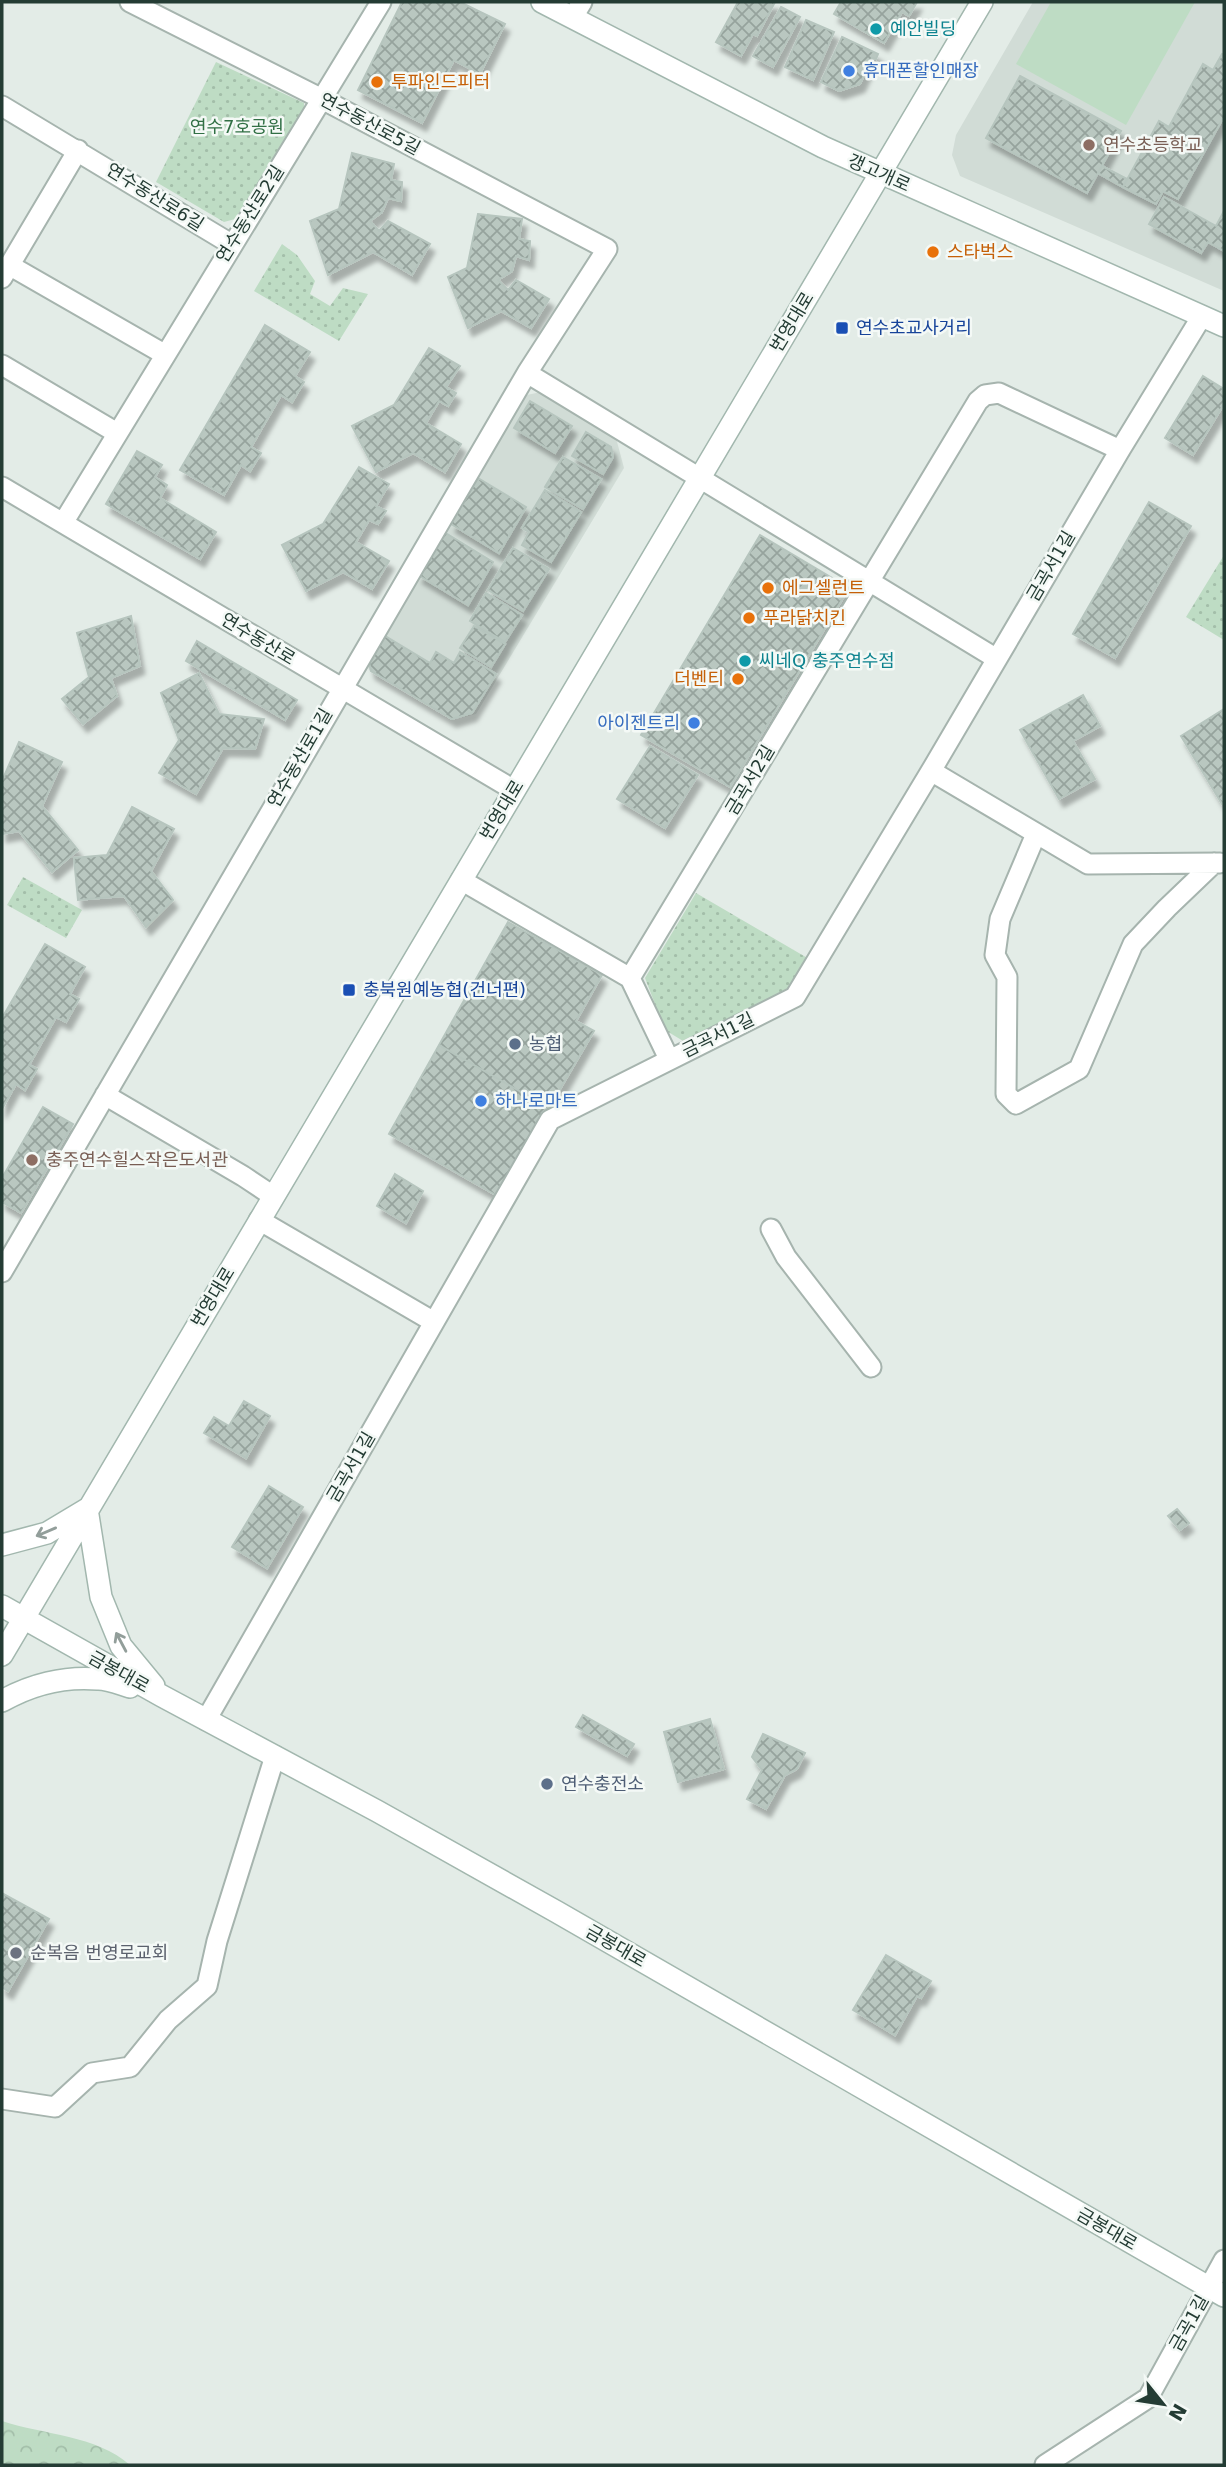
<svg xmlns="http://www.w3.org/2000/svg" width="1226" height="2467" viewBox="0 0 1226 2467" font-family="'DejaVu Sans','Noto Sans KR',sans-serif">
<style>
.built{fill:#d1dcd6}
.forest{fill:url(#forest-crowns)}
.park{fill:url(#park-dots)}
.garden{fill:#bedcc4}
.building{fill:url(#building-cross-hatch);stroke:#b6c5be;stroke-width:2;filter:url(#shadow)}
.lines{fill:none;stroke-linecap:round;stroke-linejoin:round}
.street-casing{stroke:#a6b4ae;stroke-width:23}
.secondary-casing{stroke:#a2b7ae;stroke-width:24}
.street{stroke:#fff;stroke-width:19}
.secondary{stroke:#fff;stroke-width:21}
.oneway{stroke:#929e9a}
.culture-dot{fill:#0f9aa8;stroke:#f4f9f6;stroke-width:2.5}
.shop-dot{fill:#3f7fe0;stroke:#f4f9f6;stroke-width:2.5}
.food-dot{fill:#e8710a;stroke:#f4f9f6;stroke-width:2.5}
.education-dot{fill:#8d6e63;stroke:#f4f9f6;stroke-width:2.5}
.transit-dot{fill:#1a4fb4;stroke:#f4f9f6;stroke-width:2.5}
.service-dot{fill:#5c6f8a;stroke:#f4f9f6;stroke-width:2.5}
.worship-dot{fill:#6b7280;stroke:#f4f9f6;stroke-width:2.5}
.labels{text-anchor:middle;stroke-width:5;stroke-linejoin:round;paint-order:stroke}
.culture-label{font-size:18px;fill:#0d838f;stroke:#f4f9f6;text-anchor:start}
.shop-label{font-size:18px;fill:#366cbe;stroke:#f4f9f6;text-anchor:start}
.food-label{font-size:18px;fill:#c56008;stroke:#f4f9f6;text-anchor:start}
.street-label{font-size:18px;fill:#243c34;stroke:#f4f9f6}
.park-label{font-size:18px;fill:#317045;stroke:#f4f9f6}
.education-label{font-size:18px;fill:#785e54;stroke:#f4f9f6;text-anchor:start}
.transit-label{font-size:18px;fill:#164399;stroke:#f4f9f6;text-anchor:start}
.service-label{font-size:18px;fill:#4e5e75;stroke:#f4f9f6;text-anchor:start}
.worship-label{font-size:18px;fill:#5b616d;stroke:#f4f9f6;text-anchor:start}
</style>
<defs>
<pattern id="forest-crowns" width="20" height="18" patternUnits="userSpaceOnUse" patternTransform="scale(1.75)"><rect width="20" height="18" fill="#bedcc4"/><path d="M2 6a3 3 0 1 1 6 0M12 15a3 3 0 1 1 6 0" fill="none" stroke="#a3bea9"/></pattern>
<pattern id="park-dots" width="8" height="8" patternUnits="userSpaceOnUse" patternTransform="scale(1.75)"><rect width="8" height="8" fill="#bedcc4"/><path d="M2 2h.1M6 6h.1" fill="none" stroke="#a3bea9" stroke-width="1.8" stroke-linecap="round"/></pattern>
<pattern id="building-cross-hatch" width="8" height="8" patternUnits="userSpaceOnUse" patternTransform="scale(1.75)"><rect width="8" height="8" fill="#b9c7c0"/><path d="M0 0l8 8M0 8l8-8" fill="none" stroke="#96a39d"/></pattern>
<filter id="shadow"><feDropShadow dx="4.5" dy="8" stdDeviation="2" flood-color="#0004"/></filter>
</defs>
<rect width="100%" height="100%" fill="#e3ece7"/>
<!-- built -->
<path class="built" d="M1033,2H1224V291L960,176L952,155L956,135Z
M541,392L616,438L624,468L476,714L452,720L369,670L365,656L522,396Z"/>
<!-- forest -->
<path class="forest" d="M2,2421C44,2435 96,2435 130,2465H2Z"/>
<!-- park -->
<path class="park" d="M216,62L304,103V112L235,219L224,222L156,182Z
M282,244L297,255L315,281L310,294L330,306L343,288L368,294L339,341L254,291Z
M1224,555V640L1186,617Z
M23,877L82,910L66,938L7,905Z
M696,893L816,963L795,997L693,1047L665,1030L645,978Z"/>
<!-- garden -->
<path class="garden" d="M1051,2H1195L1126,125L1016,64Z"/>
<!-- building -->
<path class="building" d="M402,2H460L505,24L480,74L454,60L422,123L358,90Z
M738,2H775L757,36L753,34L741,56L716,42Z
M841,2H917L909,16L902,12L884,43L834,14Z
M781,7L800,17L773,67L753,56Z
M806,20L834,32L813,80L785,67Z
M842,37L878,54L876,59L872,58L860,84L839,91L821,82Z
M1222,54L1224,55V121L1222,120L1178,199L1163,191L1156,204L1123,187L1159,121L1169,127L1203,64L1213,70Z
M1020,76L1121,131L1087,193L986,138Z
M352,153L394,164L391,180L402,182L401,201L388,198L382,212L370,221L379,231L388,221L430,244L412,275L373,252L328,275L310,221L339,209Z
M1102,166L1127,179L1123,187L1098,173Z
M1164,197L1216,226L1224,211V251L1208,242L1201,253L1149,224Z
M478,214L522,219L519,239L530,241L529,260L516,256L512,271L498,280L508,290L516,280L549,299L531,328L501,311L468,328L448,277L467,268Z
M265,325L310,352L295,376L304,382L292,402L281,395L251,447L261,453L250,471L241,465L224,495L180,470Z
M429,348L460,366L446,387L456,393L448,406L439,401L426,423L461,444L445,472L413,453L376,472L352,426L394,405Z
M1203,376L1224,389V404L1193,455L1165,438Z
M530,401L572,426L555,453L514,428Z
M586,432L611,447L613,457L603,474L572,456Z
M137,451L162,465L155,477L167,485L160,498L216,532L200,559L106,504Z
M563,457L601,479L583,509L545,487Z
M359,467L389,484L376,506L386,511L378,524L369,520L356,542L389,561L372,589L343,572L306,591L282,545L323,524Z
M478,478L526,507L499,553L451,524Z
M545,490L581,512L551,562L522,545L529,532L522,528Z
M1149,502L1191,526L1115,658L1073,634Z
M444,532L493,562L468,605L418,575Z
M760,535L849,588L730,787L641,735Z
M513,548L549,569L523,611L488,590Z
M486,593L522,615L505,642L470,621Z
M131,616L140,666L111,678L117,696L83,724L62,699L89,677L77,633Z
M474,626L505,644L491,667L460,648Z
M382,634L430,663L436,652L454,663L460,652L496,674L472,713L452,719L371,671L368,658Z
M197,641L297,700L285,720L186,661Z
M199,673L219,714L264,719L255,749L223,748L196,794L159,773L179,740L161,693Z
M1083,695L1100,726L1073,741L1095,779L1059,799L1020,730Z
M1224,709V803L1222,804L1181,736Z
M19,742L62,762L42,806L78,850L52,872L19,831L2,834V781Z
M650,746L698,775L665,828L617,799Z
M132,807L174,829L151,871L173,900L146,927L124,896L78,900L74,858L107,855Z
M508,922L602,975L576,1021L594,1031L549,1108L439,1045Z
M45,944L85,967L70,994L79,999L66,1022L56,1017L29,1065L37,1069L25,1090L16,1084L2,1109V1018Z
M439,1045L549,1108L499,1197L389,1134Z
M43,1107L73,1124L21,1213L2,1202V1178Z
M395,1174L423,1191L406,1223L377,1206Z
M244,1401L270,1416L246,1458L204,1433L214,1417L229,1426Z
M269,1486L303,1507L267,1568L232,1547Z
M1177,1509L1189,1523L1180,1530L1168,1516Z
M583,1715L634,1744L627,1756L576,1727Z
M710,1719L724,1769L678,1782L664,1732Z
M763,1734L805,1753L797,1769L785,1775L766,1809L747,1799L762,1770L752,1757Z
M2,1893L49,1919L8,1991L2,1987Z
M886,1955L931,1981L921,1998L917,1996L895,2035L853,2010Z"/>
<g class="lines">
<!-- street casing -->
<g class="street-casing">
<path id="street" d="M573,17L582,2
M2,106L231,244
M9,265L164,354
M2,278L78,150
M2,365L117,433
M527,373L997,659
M2,487L514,790
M63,523L381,2
M931,771L1088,864L1220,863
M1036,834L1000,919L995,955L1007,977L1006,1094L1016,1104L1079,1069L1133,944L1167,908L1214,863
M461,880L630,978L669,1059
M630,978L978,401L985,395L999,393L1120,450
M105,1095L243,1176L273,1196
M259,1220L434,1322
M771,1229L786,1257L871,1367
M2,1272L527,373L607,249L322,99L130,2
M206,1720L550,1120L795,997L931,771L1120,450L1202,316
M2,2099L55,2107L92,2073L130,2067L168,2020L207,1986L217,1941L275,1756
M1045,2465L1148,2398L1224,2260"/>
</g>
<!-- secondary casing -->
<g class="secondary-casing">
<path id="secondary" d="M542,2L823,147L1224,326
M2,1545L47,1533L87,1509L101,1597L121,1646L154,1686
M2,1606L162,1696L377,1811L557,1912L1224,2296
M2,1655L982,2
M2,1701C30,1685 64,1676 98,1679C108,1679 120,1684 130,1687"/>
</g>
<!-- street -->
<use href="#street" class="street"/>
<!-- secondary -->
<use href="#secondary" class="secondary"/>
</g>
<!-- one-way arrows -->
<defs><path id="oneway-shaft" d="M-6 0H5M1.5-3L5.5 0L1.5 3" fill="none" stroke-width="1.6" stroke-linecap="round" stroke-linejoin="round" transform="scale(1.75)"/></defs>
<g class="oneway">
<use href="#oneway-shaft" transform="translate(46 1532) rotate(157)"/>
<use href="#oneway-shaft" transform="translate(121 1642) rotate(-118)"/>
</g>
<!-- markers -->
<g class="culture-dot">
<circle cx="876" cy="29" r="7"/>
<circle cx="745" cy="661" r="7"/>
</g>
<g class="shop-dot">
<circle cx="849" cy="71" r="7"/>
<circle cx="694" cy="723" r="7"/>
<circle cx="481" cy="1101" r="7"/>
</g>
<g class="food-dot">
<circle cx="377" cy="82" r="7"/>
<circle cx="933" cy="252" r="7"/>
<circle cx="768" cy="588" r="7"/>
<circle cx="749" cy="618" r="7"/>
<circle cx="738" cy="679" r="7"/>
</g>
<g class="education-dot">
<circle cx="1089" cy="145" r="7"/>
<circle cx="32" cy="1160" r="7"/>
</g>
<g class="transit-dot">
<rect x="835" y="321" width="14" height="14" rx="3.5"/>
<rect x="342" y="983" width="14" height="14" rx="3.5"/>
</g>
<g class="service-dot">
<circle cx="515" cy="1044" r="7"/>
<circle cx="547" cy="1784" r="7"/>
</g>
<circle class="worship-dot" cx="16" cy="1953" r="7"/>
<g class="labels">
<!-- culture labels -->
<g class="culture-label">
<text x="890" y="35">예안빌딩</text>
<text x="759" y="667">씨네Q 충주연수점</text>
</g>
<!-- shop labels -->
<g class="shop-label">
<text x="863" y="77">휴대폰할인매장</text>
<text x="680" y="729" text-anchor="end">아이젠트리</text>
<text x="495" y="1107">하나로마트</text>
</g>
<!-- food labels -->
<g class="food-label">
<text x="391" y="88">투파인드피터</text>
<text x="947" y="258">스타벅스</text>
<text x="782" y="594">에그셀런트</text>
<text x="763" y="624">푸라닭치킨</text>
<text x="724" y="685" text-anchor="end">더벤티</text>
</g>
<!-- street labels -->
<g class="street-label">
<text transform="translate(370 124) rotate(28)" y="6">연수동산로5길</text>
<text transform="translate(879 173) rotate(24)" y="6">갱고개로</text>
<text transform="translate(155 197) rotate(32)" y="6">연수동산로6길</text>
<text transform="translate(250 214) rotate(-58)" y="6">연수동산로2길</text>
<text transform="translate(792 322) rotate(-59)" y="6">번영대로</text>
<text transform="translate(1051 566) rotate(-60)" y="6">금곡서1길</text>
<text transform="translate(258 639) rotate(31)" y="6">연수동산로</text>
<text transform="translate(300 758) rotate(-60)" y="6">연수동산로1길</text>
<text transform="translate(750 780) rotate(-59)" y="6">금곡서2길</text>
<text transform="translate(502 810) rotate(-59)" y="6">번영대로</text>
<text transform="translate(718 1035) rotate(-26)" y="6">금곡서1길</text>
<text transform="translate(213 1297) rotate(-59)" y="6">번영대로</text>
<text transform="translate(351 1467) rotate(-60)" y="6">금곡서1길</text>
<text transform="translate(119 1672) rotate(29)" y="6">금봉대로</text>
<text transform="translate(616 1946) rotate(30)" y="6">금봉대로</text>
<text transform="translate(1107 2229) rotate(30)" y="6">금봉대로</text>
<text transform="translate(1189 2323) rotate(-61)" y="6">금곡1길</text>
</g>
<!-- park labels -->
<g class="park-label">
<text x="237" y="133">연수7호공원</text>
</g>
<!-- education labels -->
<g class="education-label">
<text x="1103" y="151">연수초등학교</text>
<text x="46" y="1166">충주연수힐스작은도서관</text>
</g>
<!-- transit labels -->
<g class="transit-label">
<text x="856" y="334">연수초교사거리</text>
<text x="363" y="996">충북원예농협(건너편)</text>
</g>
<!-- service labels -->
<g class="service-label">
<text x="529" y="1050">농협</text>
<text x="561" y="1790">연수충전소</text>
</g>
<!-- worship labels -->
<g class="worship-label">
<text x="30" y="1959">순복음 번영로교회</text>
</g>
</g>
<!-- border -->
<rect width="1226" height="2467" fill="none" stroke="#243c34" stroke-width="7"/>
<!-- north arrow -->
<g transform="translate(1163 2404) rotate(120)" stroke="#f4f9f6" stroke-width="5" paint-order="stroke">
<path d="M0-5L12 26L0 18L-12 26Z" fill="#243c34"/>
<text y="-10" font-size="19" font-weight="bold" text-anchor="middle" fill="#243c34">N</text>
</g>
</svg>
